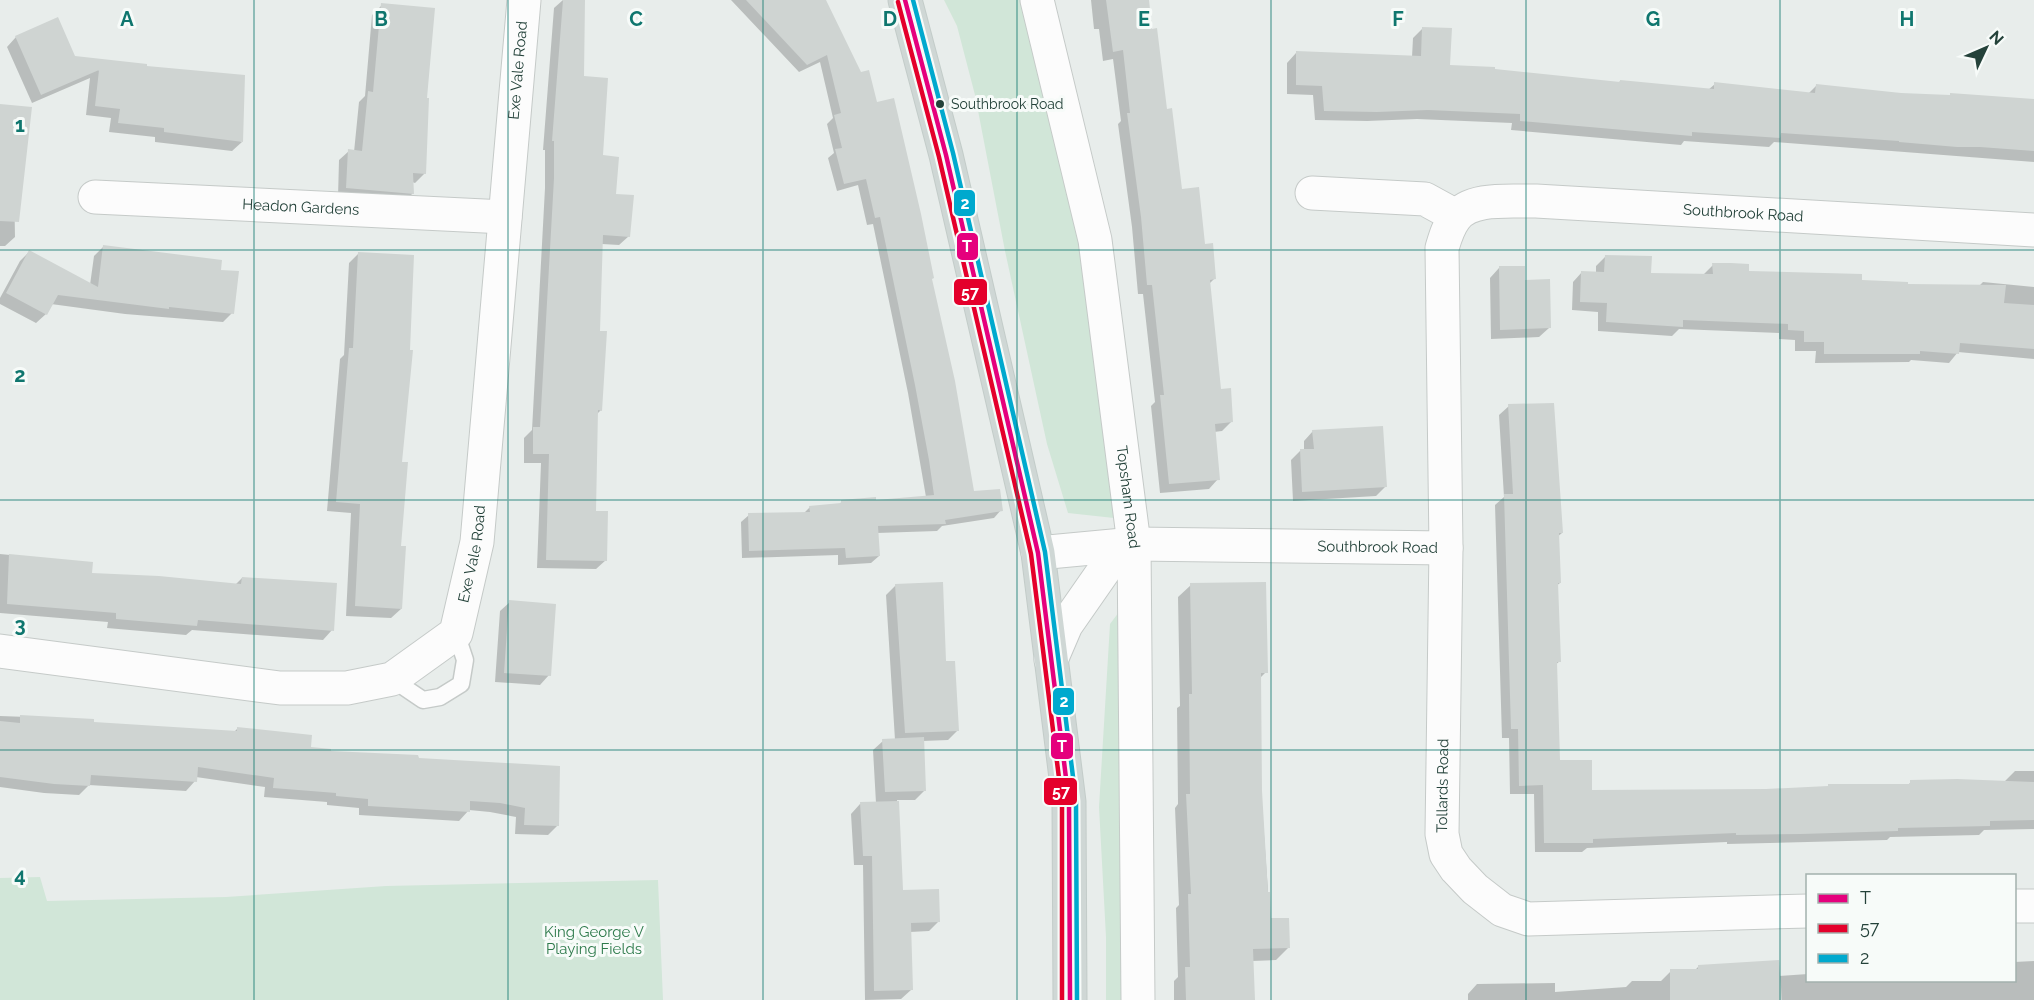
<svg xmlns="http://www.w3.org/2000/svg" width="2034" height="1000" viewBox="0 0 2034 1000" font-family="Raleway,sans-serif">
<style>
.green{fill:#d1e6d8}
.shadow{fill:#0003}
.building{fill:#cfd4d2}
.lines{fill:none;stroke-linecap:round;stroke-linejoin:round}
.lane-casing{stroke:#c5cac8;stroke-width:19}
.street-casing{stroke:#c5cac8;stroke-width:35}
.primary-casing{stroke:#c3ccc9;stroke-width:35}
.lane{stroke:#fcfcfc;stroke-width:16}
.street{stroke:#fcfcfc;stroke-width:33}
.primary{stroke:#cfd7d5;stroke-width:33}
.bus-1-casing{stroke:#f7fbf9;stroke-width:9}
.bus-2-casing{stroke:#f7fbf9;stroke-width:9}
.bus-3-casing{stroke:#f7fbf9;stroke-width:9}
.bus-1{stroke:#e5007d;stroke-width:4.5}
.bus-2{stroke:#e4002b;stroke-width:4.5}
.bus-3{stroke:#00a9ce;stroke-width:4.5}
.grid{fill:none;stroke:#0f766e;stroke-width:1.5;stroke-opacity:0.55}
.bus-dot{fill:#24423a;stroke:#f7fbf9;stroke-width:2}
.labels{text-anchor:middle;stroke-width:6;stroke-linejoin:round;paint-order:stroke}
.bus-label{font-size:14px;fill:#24423a;stroke:#f7fbf9;text-anchor:start}
.street-label{font-size:15px;fill:#24423a;stroke:#f7fbf9}
.park-label{font-size:15px;fill:#2d7a4b;stroke:#f7fbf9}
.grid-label{font-size:20px;text-anchor:middle;font-weight:bold;fill:#0f766e;stroke:#f7fbf9;stroke-width:6;stroke-linejoin:round;paint-order:stroke}
.line-badge{stroke:#f7fbf9;stroke-width:2}
.badge-label{font-size:16px;text-anchor:middle;font-weight:bold;fill:#fff}
</style>
<rect width="100%" height="100%" fill="#e8edeb"/>
<!-- green -->
<path class="green" d="M944,0H1025L1092,264L1131,514L1114,518L1068,513L1047,444L1005,251L975,95L957,26Z
M1125,604L1122,1000H1106V937L1099,807L1110,624Z
M40,877L47,901L226,897L386,886L658,880L663,1000H0V878Z"/>
<!-- shadow -->
<path class="shadow" d="M563,0H584L582,77L601,157L629,236L619,245L602,244L598,332L601,410L597,414L594,513L606,560L596,569L537,568L541,463H524V438L532,430L545,188V150H543L554,8Z
M731,0H824L931,279L973,493L1001,510L994,518L942,526L937,531L877,533L879,556L871,563L838,565V555L742,558L741,522L749,515L804,513L810,507L839,505L842,501H875L926,497L908,393L873,224L867,225L858,185L837,191L828,158L834,153L827,124L833,118L820,62L799,72Z
M1091,0H1148L1151,31L1180,191L1204,246L1214,279L1209,284L1220,391L1232,421L1222,431L1214,432L1218,479L1209,489L1160,493L1151,406L1155,402L1143,294H1138L1132,227L1118,124L1121,121L1113,59L1103,61L1099,29H1094Z
M382,5L426,99L425,173L415,183L412,182L413,193L403,203L338,197L339,160L349,151L354,152L359,102L365,96L372,15Z
M1423,28L1448,66L1618,84L1620,81L1708,90L1715,84L1808,94L1816,86L1901,94L2034,102V162L1774,142L1769,147L1684,141L1681,145L1511,130L1512,123L1417,119L1367,121L1315,120L1313,95L1287,94V63L1296,53L1412,57L1413,38Z
M16,37L74,58L242,142L232,151L155,142V137L109,132L111,118L86,115L90,78L32,103L7,47Z
M0,105L14,183L15,237L5,246H0Z
M104,246L219,271L232,313L223,322L125,314L51,304L46,314L36,323L0,304V298L20,261L29,252L90,285L94,256Z
M359,253L401,463V609L391,618L346,616L351,513L327,511L340,359L344,355L349,263Z
M1605,257L1650,275L1704,274L1713,265L1748,273L1906,286L1978,287L1983,282L2034,287V359L1958,352L1949,363L1911,360L1909,362L1815,363L1816,351H1795V340L1779,339V333L1679,329L1672,336L1598,331V312L1572,310L1573,282L1582,272L1596,273V266Z
M1499,268L1524,281L1549,328L1539,337L1491,339L1490,278Z
M1509,406L1562,533L1557,537L1560,583L1556,586L1560,661L1555,665L1558,762L1591,792L1766,790L1907,786L1911,782L2005,781L2015,771H2034V829L1984,830L1979,835L1890,837L1887,840L1727,844V842L1587,848L1582,852H1535L1534,794H1510L1509,738H1502L1495,505L1504,497L1499,415Z
M1313,431L1385,487L1376,496L1293,501L1291,460L1300,451H1304V441Z
M0,554L91,563L90,574L235,585L242,578L332,630L323,640L192,630L186,635L107,628L108,622L0,613Z
M896,585L944,663L958,730L948,740L923,741L925,790L915,800H897L902,891L938,922L929,931L910,932L911,990L901,999L865,1000L863,865H854L851,814L860,804L876,803L873,750L883,741L895,740L886,595Z
M1191,585L1266,672L1259,679L1261,791L1270,920L1288,948L1276,960L1252,961L1254,1000H1174V981L1178,977L1176,908L1179,905L1175,808L1178,804L1177,708L1180,706L1178,597Z
M510,602L549,675L540,685L495,682L500,611Z
M0,716L56,718L92,724L234,732L238,728L329,753L559,768L558,825L548,835L515,834L516,817L490,812L469,810L459,821L359,815V808L327,805V802L264,797L265,787L196,777L195,781L186,791L89,785L79,795L44,793L0,787Z
M2034,961V1000H1468V994L1477,984L1555,983V992L1626,987L1632,981H1661L1671,971L1695,970L1698,967L1779,976L1808,974V980H2014V962Z"/>
<!-- building -->
<path class="building" d="M563,0H585L584,76L608,78L603,155L619,157L616,194L634,195L630,237L603,235L600,331H607L602,411L598,410L596,511H608L607,561L546,560L549,454H533V427H540L554,178V141H552Z
M746,0H826L861,72L869,70L877,102L894,98L921,214L934,278L932,279L955,381L974,491L1000,489L1003,511L945,520L946,524L878,526L880,556L846,558L845,548L749,551L748,513L810,512L809,506L841,503V500L876,497V500L934,495L929,460L915,385L880,217L875,218L866,179L844,184L835,149L842,148L834,115L841,113L827,55L807,65Z
M1106,0H1149L1152,29L1157,28L1167,109L1172,108L1182,189L1199,187L1205,244L1213,243L1216,279L1210,280L1221,389L1231,388L1233,422L1215,424L1220,480L1169,484L1160,395H1164L1152,285H1147L1141,217L1127,113H1130L1123,50L1113,52Z
M381,3L435,8L427,98H429L426,174L413,173L414,194L346,188L348,149L362,151L368,91L373,92Z
M58,17L75,56L147,64V66L245,75L243,142L164,132V128L118,123L120,109L95,106L99,70L41,95L15,36Z
M1422,27L1452,28L1450,65L1495,67V69L1620,82V80L1714,89V82L1815,93L1816,84L1901,93L1950,95V93L2034,99V151L1980,147H1957L1899,142V141L1781,133L1780,138L1692,132V136L1520,121V114L1428,110L1377,112L1324,111L1322,86L1296,85V51L1421,56Z
M0,104L32,107L19,222L0,221Z
M103,245L222,260L221,270L239,271L234,314L169,307V309L58,295L47,315L6,293L29,250L98,287Z
M358,252L414,255L410,350H413L402,462H408L401,546H406L402,609L355,606L360,504L336,502L349,348H353Z
M1605,255L1652,256L1651,273L1713,274L1712,263H1731L1749,264V271L1862,274V280L1908,282V284L2006,285L2004,303L2034,305V349L1960,343L1959,354L1920,351V354H1824V342H1804V331L1788,330V324L1683,320V327L1606,322L1607,303L1580,302L1581,271L1604,272Z
M1499,266H1525V280L1550,279L1551,328L1500,330Z
M1554,403L1563,533H1559L1561,583H1558L1561,662H1557L1560,760H1592V790L1766,789L1828,786V784H1910V780L1957,779L2034,782V820L1990,821V826L1898,828V831L1801,834L1736,835V833L1593,839V843H1544L1543,785L1519,786L1518,729H1511L1504,494H1513L1508,404Z
M1383,426L1387,487L1302,492L1300,449H1314L1312,430Z
M9,554L93,562L92,573L159,576L241,584L242,577L337,583L334,631L198,620L197,626L116,619V613L7,604Z
M943,582L946,661H955L959,731L905,733L895,584Z
M1266,582L1268,673H1261L1262,791L1268,892H1270L1271,918H1289L1290,948L1253,949L1255,1000H1186L1185,967H1190L1188,894H1191L1186,794H1190L1189,694H1192L1190,583Z
M509,600L556,604L551,676L504,673Z
M20,715L94,719V722L237,731V727L312,735L311,747L331,749V751L418,755L419,758L560,766L559,826L524,825L525,808L500,803L470,801V812L368,806V799L336,796V793L273,788L274,778L198,767L197,782L91,775L90,786L54,784L0,777V721L20,723Z
M924,737L926,791L885,792L882,739Z
M899,801L903,890L939,889L940,922L911,923L913,990L874,991L872,856H863L860,802Z
M1779,960L1782,1000H1670V969H1698V965Z"/>
<g class="lines">
<!-- lane casing -->
<g class="lane-casing">
<path id="lane" d="M392,679L423,700L440,697L461,684L465,660L456,633"/>
</g>
<!-- street casing -->
<g class="street-casing">
<g id="street">
<path id="s1" d="M1037,0L1095,240L1134,544L1138,1000"/>
<path d="M1312,193L1425,199L1456,216"/>
<path id="s2" d="M95,197L505,217"/>
<path id="s3" d="M1038,553L1134,544L1446,548"/>
<path id="s4" d="M0,651L280,688H347L392,679L456,633L477,542L524,0"/>
<path d="M1051,660L1066,625L1121,546"/>
<path d="M2014,906H2034"/>
<path id="s5" d="M1808,911L1528,919L1502,910L1475,889L1456,869L1446,854L1442,834L1446,548L1442,248C1445,238 1448,227 1455,218C1471,196 1512,202 1536,201L2034,230"/>
</g>
</g>
<!-- primary casing -->
<g class="primary-casing">
<path id="primary" d="M905,0L946,155L1038,553L1069,802L1070,1000"/>
</g>
<!-- lane -->
<use href="#lane" class="lane"/>
<!-- street -->
<use href="#street" class="street"/>
<!-- primary -->
<use href="#primary" class="primary"/>
<!-- bus-1 casing -->
<g class="bus-1-casing">
<path id="bus-1" d="M905,0L946,155L1038,553L1069,802L1070,1000"/>
</g>
<!-- bus-2 casing -->
<g class="bus-2-casing">
<path id="bus-2" d="M898,2L939,157L1031,554L1062,802V1000"/>
</g>
<!-- bus-3 casing -->
<g class="bus-3-casing">
<path id="bus-3" d="M913,0L953,153L1045,552L1076,801L1077,1000"/>
</g>
<!-- bus-1 -->
<use href="#bus-1" class="bus-1"/>
<!-- bus-2 -->
<use href="#bus-2" class="bus-2"/>
<!-- bus-3 -->
<use href="#bus-3" class="bus-3"/>
</g>
<!-- grid -->
<path class="grid" d="M254,0V1000M508,0V1000M763,0V1000M1017,0V1000M1271,0V1000M1526,0V1000M1780,0V1000M0,250H2034M0,500H2034M0,750H2034"/>
<!-- markers -->
<circle class="bus-dot" cx="940" cy="104" r="5"/>
<g class="labels">
<!-- bus labels -->
<g class="bus-label">
<text x="951" y="109">Southbrook Road</text>
</g>
<!-- street labels -->
<g class="street-label">
<text dy="5" stroke="none"><textPath href="#s4" startOffset="1041">Exe Vale Road</textPath></text>
<text dy="5" stroke="none"><textPath href="#s2" startOffset="206">Headon Gardens</textPath></text>
<text dy="5" stroke="none"><textPath href="#s5" startOffset="1320">Southbrook Road</textPath></text>
<text dy="5" stroke="none"><textPath href="#s1" startOffset="506">Topsham Road</textPath></text>
<text dy="5" stroke="none"><textPath href="#s3" startOffset="340">Southbrook Road</textPath></text>
<text dy="5" stroke="none"><textPath href="#s4" startOffset="555">Exe Vale Road</textPath></text>
<text dy="5" stroke="none"><textPath href="#s5" startOffset="456">Tollards Road</textPath></text>
</g>
<!-- park labels -->
<g class="park-label">
<text x="594" y="937">King George V<tspan x="594" dy="17">Playing Fields</tspan></text>
</g>
</g>
<g class="grid-label">
<text x="127" y="26">A</text>
<text x="381" y="26">B</text>
<text x="636" y="26">C</text>
<text x="890" y="26">D</text>
<text x="1144" y="26">E</text>
<text x="1398" y="26">F</text>
<text x="1653" y="26">G</text>
<text x="1907" y="26">H</text>
<text x="20" y="132">1</text>
<text x="20" y="382">2</text>
<text x="20" y="632">3</text>
<text x="20" y="882">4</text>
</g>
<g class="line-badge">
<rect x="953" y="189" width="23" height="28" rx="6" fill="#00a9ce"/>
<rect x="956" y="232" width="23" height="29" rx="6" fill="#e5007d"/>
<rect x="953" y="278" width="35" height="28" rx="6" fill="#e4002b"/>
<rect x="1052" y="687" width="23" height="29" rx="6" fill="#00a9ce"/>
<rect x="1050" y="732" width="24" height="28" rx="6" fill="#e5007d"/>
<rect x="1043" y="777" width="35" height="29" rx="6" fill="#e4002b"/>
</g>
<g class="badge-label">
<text x="965" y="209">2</text>
<text x="967" y="252">T</text>
<text x="970" y="298">57</text>
<text x="1064" y="707">2</text>
<text x="1062" y="752">T</text>
<text x="1061" y="797">57</text>
</g>
<!-- legend -->
<rect x="1806" y="874" width="210" height="108" fill="#f7fbf9" stroke="#a3b1ad" stroke-width="1.5"/>
<rect x="1818" y="894" width="30" height="9" fill="#e5007d" stroke="#a3b1ad" stroke-width="1.5"/>
<text x="1860" y="904" font-size="18" fill="#24423a">T</text>
<rect x="1818" y="924" width="30" height="9" fill="#e4002b" stroke="#a3b1ad" stroke-width="1.5"/>
<text x="1860" y="934" font-size="18" fill="#24423a">57</text>
<rect x="1818" y="954" width="30" height="9" fill="#00a9ce" stroke="#a3b1ad" stroke-width="1.5"/>
<text x="1860" y="964" font-size="18" fill="#24423a">2</text>
<!-- north arrow -->
<g transform="translate(1986 48) rotate(46)" stroke="#f7fbf9" stroke-width="4.5" paint-order="stroke">
<path d="M0-4.5L10 22L0 15L-10 22Z" fill="#24423a"/>
<text y="-9" font-size="16" font-weight="bold" text-anchor="middle" fill="#24423a">N</text>
</g>
</svg>
